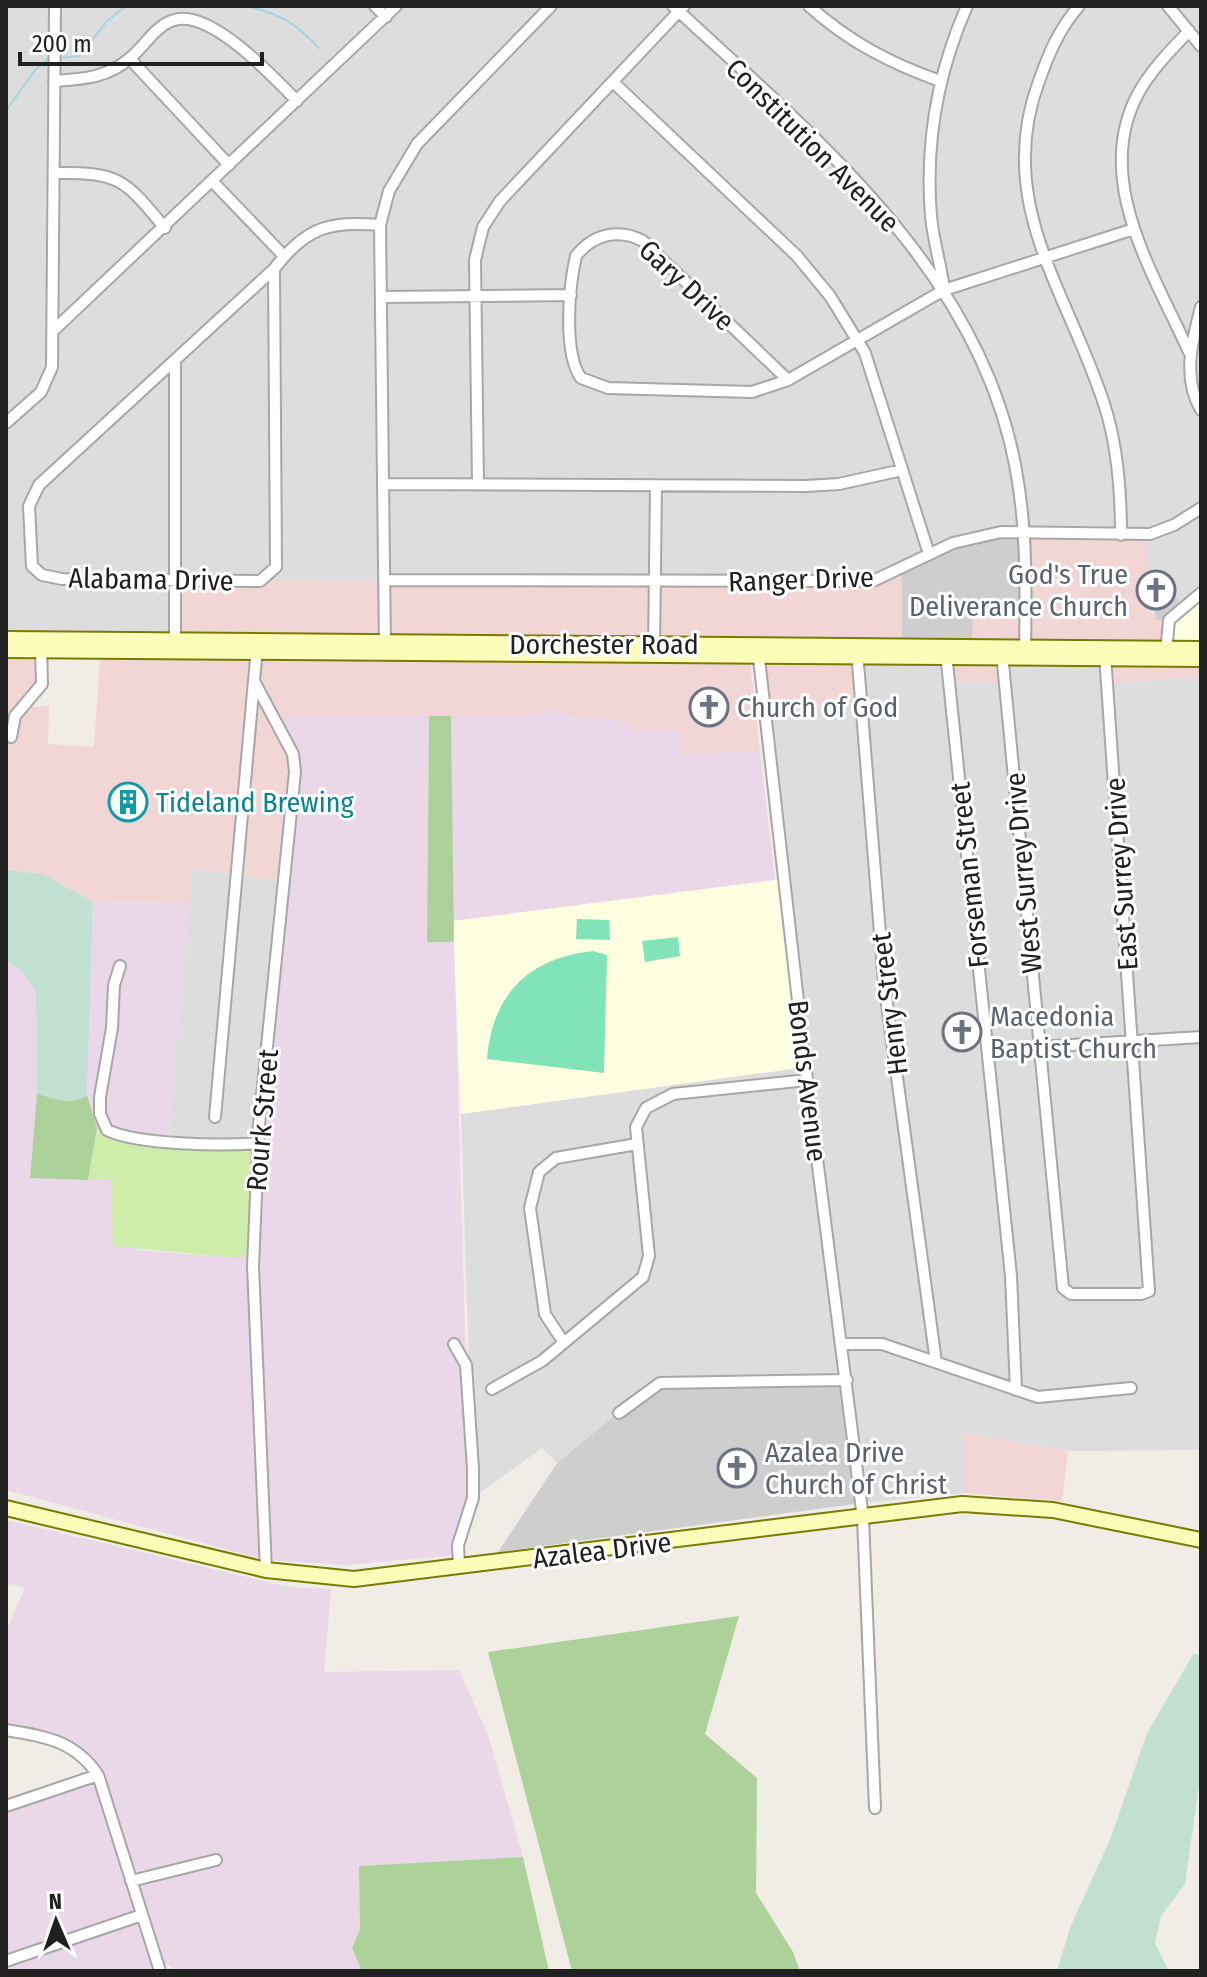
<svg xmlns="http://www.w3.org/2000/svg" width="1207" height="1977" viewBox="0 0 1207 1977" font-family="'Fira Sans Condensed',sans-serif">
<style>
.residential{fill:#dedddd}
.commercial{fill:#f2d5d5}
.industrial{fill:#ead8e8}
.education{fill:#fffee1}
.religious{fill:#cecece}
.grass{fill:#ceecaa}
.forest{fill:#acd299}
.wetland{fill:#c2e0d1}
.pitch{fill:#81e3b8}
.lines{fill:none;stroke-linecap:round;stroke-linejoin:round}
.stream{stroke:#a5d5e0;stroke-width:2}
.street-casing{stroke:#a7a7a7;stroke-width:14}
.secondary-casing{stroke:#767d00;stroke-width:18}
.street{stroke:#fff;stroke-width:10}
.secondary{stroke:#fcfcb9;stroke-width:14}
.labels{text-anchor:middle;stroke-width:6;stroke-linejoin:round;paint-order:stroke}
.street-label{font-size:28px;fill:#202020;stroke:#fff}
.worship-label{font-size:28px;fill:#5b616d;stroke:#fff;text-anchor:start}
.culture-label{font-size:28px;fill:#0d838f;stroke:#fff;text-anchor:start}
</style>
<rect width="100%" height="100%" fill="#f1ede6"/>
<!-- residential -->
<path class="residential" d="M6,6H1201V593L1184,606L1174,594L1147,580L1145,534L887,577L175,634L6,633Z
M857,662L1106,664L1108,683L1201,677V1450L1068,1451L963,1434L964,1493L862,1503L619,1413L557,1463L542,1448L473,1498L461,1114L805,1067L764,708Z
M192,868L285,882L258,1143L168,1140Z"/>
<!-- commercial -->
<path class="commercial" d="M1025,531L1145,534L1152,613L1169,620L1166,641L972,640V603Z
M902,569V639L175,634L174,580L854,583Z
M6,656H42L43,678L23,707L49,706L48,744L94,747L100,657L750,662L760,751L682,754L681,731L635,730L618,719H584L554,711L531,716H358L293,754L285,882L193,868L189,903L93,902L43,874L6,870Z
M759,662H857L861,705L764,708Z
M947,663H1003L1005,684L949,682Z
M1106,664L1201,666V677L1108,683Z
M963,1433L1068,1451L1062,1501L964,1493Z"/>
<!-- industrial -->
<path class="industrial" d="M554,711L584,719H618L635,730L681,731L683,754L760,751L775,880L453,921L451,716H531Z
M294,716H429L427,942H454L466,1365L473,1469L458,1555L347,1565L266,1560L6,1490V961L23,972L36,992L37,1093L30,1178L111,1179L138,1250L226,1257L259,1125L295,772L275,720Z
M93,902L189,903L168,1140L97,1128L87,1095Z
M6,1520L289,1587L331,1589L324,1672L459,1670L488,1735L523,1857L359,1866L360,1930L352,1948L362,1971H176L155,1955L156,1971H6V1806L97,1776L74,1748L6,1730V1631L25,1588L6,1583Z"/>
<!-- education -->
<path class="education" d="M1201,597V642L1166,641L1169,620Z
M783,879L805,1067L461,1114L453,921Z"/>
<!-- religious -->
<path class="religious" d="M1025,531V604L973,603L972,640L902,639V569L953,543Z
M1170,574L1174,594L1184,606L1169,620H1156L1147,578Z
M847,1380L862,1503L498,1552L557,1463L649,1388Z"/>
<!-- grass -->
<path class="grass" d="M97,1128L118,1135L258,1143L253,1256L226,1257L113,1246L111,1179L88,1180Z"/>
<!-- forest -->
<path class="forest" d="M429,716H451L454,942H427Z
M37,1093C53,1099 72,1106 87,1095L97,1128L88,1180L30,1178Z
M739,1616L705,1734L757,1778L756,1893L793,1952L800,1971H572L488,1652Z
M523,1857L549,1971H362L352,1948L360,1930L359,1866Z"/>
<!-- wetland -->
<path class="wetland" d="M6,870L43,874L93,902L87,1095C72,1106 53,1099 37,1093L36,992L23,972L6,961Z
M1194,1653L1201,1656V1772L1185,1884L1161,1916L1155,1943L1169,1971H1057L1070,1928L1111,1837L1147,1733Z"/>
<!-- pitch -->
<path class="pitch" d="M577,919L609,920L610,940L576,939Z
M678,937L680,956L645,962L642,941Z
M593,951L607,955L604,1073L487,1059C492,995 528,958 593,951Z"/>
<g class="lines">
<!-- stream -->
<path class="stream" d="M247,6C282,15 294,22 319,48
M61,58L80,56L107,21L126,6
M6,111L35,70L49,58"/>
<!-- street casing -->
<g class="street-casing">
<path id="street" d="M375,6L386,17
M673,6C813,136 981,271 1016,470C1027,530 1026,590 1025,651
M809,6C849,42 890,63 940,81
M1079,6C1059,29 1049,53 1039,81C993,204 1070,295 1105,407C1118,448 1121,492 1121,535
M1168,6L1201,46
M1189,31C1171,50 1152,69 1139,92C1091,178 1154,274 1189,352
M130,59L229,165
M54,81C82,79 108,78 130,58C144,47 154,28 171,21C208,5 274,78 297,101
M614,83L797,256L830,296L865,353L929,554
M54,173C120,172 124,179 165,228
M213,182L284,256
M274,269L39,485L29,506L32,566L42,575L62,579L260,581L276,567L274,269C306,227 329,221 380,225
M944,289C941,265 933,240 931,216C925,142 937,74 967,6
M381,297L571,295
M1201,307C1192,341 1182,378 1201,410
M54,330L396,6
M788,380L643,241C619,228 593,234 576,256C569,286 563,353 581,378L608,388L752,392L788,380L944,290L1134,229
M6,423L41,392L52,367L55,6
M478,483L475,260L483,227L500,201L684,6
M383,484L806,486L839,484L902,470
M384,580L873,581L953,543L1001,532L1150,534L1174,525L1201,508
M175,640V360
M385,648L380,225L389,191L417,144L551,6
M654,650L656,486
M758,650L807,1080L863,1518L875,1808
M857,651L884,982L936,1362
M946,653L1011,1276L1016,1390
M1002,653L1063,1288L1071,1294H1141L1149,1291L1105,655
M1166,653L1169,620L1201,593
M254,681L293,754L295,772L259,1125L253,1266L266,1570
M11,737L15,716L42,684L41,646
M120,966L114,985L112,1028L100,1097V1114L107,1130C137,1145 223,1146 258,1143
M1039,1047L1201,1037
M215,1117L257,647
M564,1343L545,1314L530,1208L539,1172L556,1158L637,1144
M454,1344L466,1365L473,1469V1498L458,1545L459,1567
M842,1344H882L1038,1397L1131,1388
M492,1389L542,1361L643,1277L649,1256L636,1127L646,1108L673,1094L807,1080
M619,1413L660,1383L847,1380
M6,1730C45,1736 75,1741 98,1775L160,1971
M6,1806L98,1775
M131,1881L216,1860
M6,1961L142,1915"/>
</g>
<!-- secondary casing -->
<g class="secondary-casing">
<path id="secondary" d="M6,639L1201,649
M6,650L1201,659
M6,1508L266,1570L354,1579L962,1504L1053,1510L1201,1540"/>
</g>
<!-- street -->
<use href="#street" class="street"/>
<!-- secondary -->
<use href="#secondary" class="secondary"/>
</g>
<!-- icons -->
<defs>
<g id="church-ring" transform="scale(2)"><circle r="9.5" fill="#fff" stroke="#6b7280" stroke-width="1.5"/><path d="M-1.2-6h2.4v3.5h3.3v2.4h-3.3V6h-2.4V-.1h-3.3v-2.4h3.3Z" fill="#6b7280"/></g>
<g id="building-ring" transform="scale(2)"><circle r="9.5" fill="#fff" stroke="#0f9aa8" stroke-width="1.5"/><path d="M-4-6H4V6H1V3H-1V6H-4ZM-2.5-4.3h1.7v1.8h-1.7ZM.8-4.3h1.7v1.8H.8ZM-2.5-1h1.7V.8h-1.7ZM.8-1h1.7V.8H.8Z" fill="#0f9aa8"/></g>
</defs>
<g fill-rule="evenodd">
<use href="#church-ring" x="1156" y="590"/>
<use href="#church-ring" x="709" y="707"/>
<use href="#building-ring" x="128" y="802"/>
<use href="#church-ring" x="962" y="1032"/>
<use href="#church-ring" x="737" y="1468"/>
</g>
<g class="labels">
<!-- street labels -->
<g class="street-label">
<text transform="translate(813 145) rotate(45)" y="10">Constitution Avenue</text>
<text transform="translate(687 285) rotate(43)" y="10">Gary Drive</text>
<text transform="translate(151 579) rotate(1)" y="10">Alabama Drive</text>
<text transform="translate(801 579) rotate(-2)" y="10">Ranger Drive</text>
<text x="604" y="654">Dorchester Road</text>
<text transform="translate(1023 873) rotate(-95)" y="10">West Surrey Drive</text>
<text transform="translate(1121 874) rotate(-94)" y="10">East Surrey Drive</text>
<text transform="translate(969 875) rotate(-96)" y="10">Forseman Street</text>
<text transform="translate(889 1004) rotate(-97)" y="10">Henry Street</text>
<text transform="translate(808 1081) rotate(83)" y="10">Bonds Avenue</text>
<text transform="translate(262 1120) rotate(-85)" y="10">Rourk Street</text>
<text transform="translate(602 1550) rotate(-7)" y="10">Azalea Drive</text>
</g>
<!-- worship labels -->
<g class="worship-label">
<text x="1128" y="584" text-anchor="end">God's True<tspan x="1128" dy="32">Deliverance Church</tspan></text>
<text x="737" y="717">Church of God</text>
<text x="990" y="1026">Macedonia<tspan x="990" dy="32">Baptist Church</tspan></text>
<text x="765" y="1462">Azalea Drive<tspan x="765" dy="32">Church of Christ</tspan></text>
</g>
<!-- culture labels -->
<g class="culture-label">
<text x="156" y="812">Tideland Brewing</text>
</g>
</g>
<!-- border -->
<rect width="1207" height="1977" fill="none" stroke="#202020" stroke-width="16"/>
<!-- north arrow -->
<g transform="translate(56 1921) rotate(358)" stroke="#ffffff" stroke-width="6" paint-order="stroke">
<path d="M0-6L14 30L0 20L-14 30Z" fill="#202020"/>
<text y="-12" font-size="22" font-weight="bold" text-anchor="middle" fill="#202020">N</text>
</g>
<!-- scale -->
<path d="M20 52v12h242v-12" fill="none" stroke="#202020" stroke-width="4"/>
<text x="32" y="52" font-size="24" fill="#202020" stroke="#ffffff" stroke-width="6" paint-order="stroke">200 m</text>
</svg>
